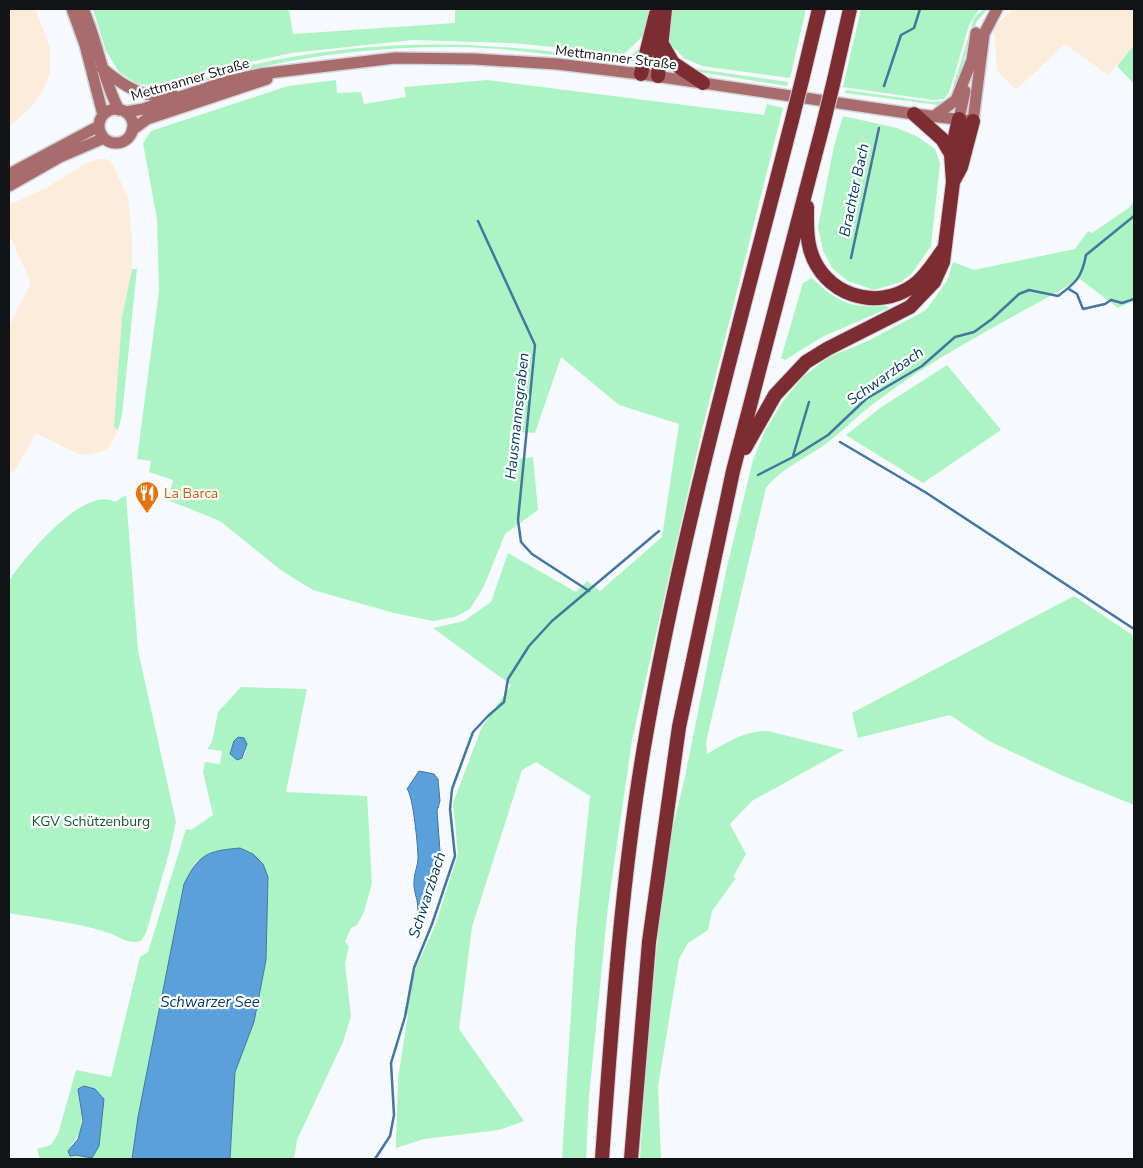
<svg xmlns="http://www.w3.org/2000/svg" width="1143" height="1168" viewBox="0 0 1143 1168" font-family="'Nunito Sans',sans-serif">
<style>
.commercial{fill:#fdecda}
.green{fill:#acf4c3;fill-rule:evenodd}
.water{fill:#5aa1db;stroke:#4476a0}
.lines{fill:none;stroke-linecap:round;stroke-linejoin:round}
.stream{stroke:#4476a0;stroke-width:2.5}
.secondary-casing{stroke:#d1d4d9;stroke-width:14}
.highway-casing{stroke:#d1d4d9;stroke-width:16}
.secondary{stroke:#a86c6c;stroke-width:11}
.highway{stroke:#7d2c32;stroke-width:14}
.highway-bridge-casing{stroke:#d1d4d9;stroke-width:16;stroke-linecap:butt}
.highway-bridge{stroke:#7d2c32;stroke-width:14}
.labels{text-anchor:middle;stroke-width:4.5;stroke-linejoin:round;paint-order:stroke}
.street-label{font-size:14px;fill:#111316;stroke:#fff}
.food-label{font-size:14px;fill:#c56008;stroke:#fff;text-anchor:start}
.park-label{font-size:14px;fill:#195633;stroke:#fff}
.water-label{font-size:15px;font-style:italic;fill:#033d63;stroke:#fff}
</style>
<rect width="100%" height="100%" fill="#f6f9fe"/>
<!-- commercial -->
<path class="commercial" d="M9,9H35L50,47V73L44,88L32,106L9,127Z
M1013,9H1134V45L1108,75L1065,44L1016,90L997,71L994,27Z
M99,159H107L114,167L128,198L132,237V269L122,317L114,427L118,430L107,450L87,455L78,454L36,433L14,472L9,471V326L31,283L9,234V205L46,188L87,163Z"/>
<!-- green -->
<path class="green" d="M93,9H289L293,34L455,23V9H650L645,34L624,54L512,43L412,40L292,53L189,75L152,86L136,83L119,72L106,51Z
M669,9H806L790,78L702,66L684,58L668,42Z
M861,9H979L969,25L949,93L944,99L933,100L843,87Z
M983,9H988L977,21L952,97L946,103L938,105L845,93L846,90L932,102L944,101L951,94L974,18Z
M643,44C641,54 639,60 628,63C568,58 510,47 450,47C357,47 264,61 176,90L175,88C268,53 384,40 483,46C529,48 574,54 620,59L633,54Z
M1134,45V84L1117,66Z
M670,48L681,61L690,68L788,82L787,86L693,71L685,68Z
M336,80L337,93L361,92L364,104L406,97L404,87L487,80L764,115L767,104L783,108L702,430L632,740L608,906L589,1097L586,1159H562L576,931L590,796L536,762L522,770L472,927L459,1029L524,1121L499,1130L424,1139L396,1148L398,1079L408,1015L404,1013L415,970L435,926L458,854L453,803L481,729L511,685L433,628L464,621L491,602L508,553L576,592L587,581L600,591L662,537L679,424L619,405L561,357L535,433L510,431L509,460L533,457L538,510L505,534L484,586L470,609L455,617L433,621L394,613L313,590L282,571L220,521L168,500L173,480L149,472L151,461L137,459L159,291L157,219L143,143L151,131L288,86Z
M843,116L897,128L918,137L935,149L940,163L931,246L912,273L901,282L874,290L848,281L833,269L823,251L818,227L834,146Z
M1134,200V300L1118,308L1080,279C1010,319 937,355 873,404C857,416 843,431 827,443C807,458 781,468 766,488L706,742L707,754C727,743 743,731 768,731L844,750L752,801L730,824L746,854L733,877L736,878L712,911L708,930L688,943L679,959L658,1087L661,1159H640L647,1048L666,855L685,777L726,571L753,460L765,431L783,401L804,376L829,357L868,341L926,310L947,281L953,262L974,270L1075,249L1088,231L1092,233L1130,207Z
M132,269H137L122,415L118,430L114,427L122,317Z
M812,278C839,303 849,308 886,306L889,308L822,337L785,360L781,358L803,283Z
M947,365L1001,430L923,483L846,435L880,408Z
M126,495L138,650L176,822L169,853L146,933L141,941C129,945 120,937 109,933C76,922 42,919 9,913V581C23,558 85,484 115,502Z
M1074,596L1134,636V805L1063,776L989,741L950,715L858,738L852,713Z
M241,687L307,689L286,792L367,796L372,883L364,912L357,925L351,928L345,942L349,946L345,963L351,1016L343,1042L297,1140L294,1159H230L235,1072L254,1022L266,960L268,877L263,864L253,854L240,848L209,854L195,863L184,884L138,1117L132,1159H40L37,1149L51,1145L58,1134L76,1070L111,1077L140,957L148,952L186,829L191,830L213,815L203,772L205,762L220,764L222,751L207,749L212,742L218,712ZM238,737L246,752L243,758L237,760L230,755L234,741ZM80,1106L100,1126L99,1146L92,1158L76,1155L71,1145C83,1133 83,1121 80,1106Z"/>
<!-- water -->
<path class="water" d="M238,737L244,738L247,744L242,758L237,760L230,754L234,741Z
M419,771L434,774L438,779L440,801L437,811L440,851L432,897L424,920H421L417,915C420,899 413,895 414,881C414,873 418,866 418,858C418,846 413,795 407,789Z
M240,848L253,854L263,864L268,877L266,960L254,1022L235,1072L230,1159H132L138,1117L184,884C199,854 207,851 240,848Z
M84,1086L95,1089L104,1099L99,1146L92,1158L76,1155L70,1156L68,1151L78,1139L83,1121L78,1089Z"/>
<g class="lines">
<!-- stream -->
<path class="stream" d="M884,86L901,35L914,28L920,9
M478,221L535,345L518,520L521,542L532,554L589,591
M851,258L879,128
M1069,289L1077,294L1083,309L1105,304L1111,300L1122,303L1134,299
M840,442L925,492L1134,629
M793,456L809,402
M758,475L793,457L828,435L866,399L922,366L955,337L974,332L992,319L1019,294L1029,290L1058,296C1076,283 1082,277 1086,255L1134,216
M375,1159L390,1136L394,1115L391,1063L405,1017L414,968L432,924L455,856L450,809L452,789L473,732L488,716L504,702L508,679L529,646L552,621L659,531"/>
<!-- secondary casing -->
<g class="secondary-casing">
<path id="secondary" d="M72,9L85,45L103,115
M83,9C98,42 102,78 119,110
M102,68C123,86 144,100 173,94
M99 126a17 17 0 1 1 34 0a17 17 0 1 1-34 0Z
M126,112L143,109L228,81L260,74L395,58L474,59L557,64L641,74L914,114L973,121L984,34L997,9
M933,117L956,100L972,60L976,33
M959,119L965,91
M132,130L147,119L267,79
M9,174L99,126
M9,186L60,157L104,138"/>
</g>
<!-- highway casing -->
<g class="highway-casing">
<path id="highway" d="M662,44L673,63L703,83
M641,74L656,14
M658,76L665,9
M803,76L819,9
M834,80L850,9
M914,114L942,139L951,154
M953,182L961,167L973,121
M807,207C807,220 806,235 810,249C822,294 876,313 914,285C926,276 934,262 943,250
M745,448L775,395L806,362L827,349L910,307L934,282L943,262L953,182L951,154L959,119
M602,1159C612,1021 621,883 644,747C680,535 739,328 792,120
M631,1159L649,942L679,727L733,471L823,125"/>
</g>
<!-- secondary -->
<use href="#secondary" class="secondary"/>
<!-- highway -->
<use href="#highway" class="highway"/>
<!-- highway-bridge casing -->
<g class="highway-bridge-casing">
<path id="highway-bridge" d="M792,120L803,76
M823,125L834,80"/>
</g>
<!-- highway-bridge -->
<use href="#highway-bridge" class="highway-bridge"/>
</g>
<!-- icons -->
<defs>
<g id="restaurant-pin" transform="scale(1.25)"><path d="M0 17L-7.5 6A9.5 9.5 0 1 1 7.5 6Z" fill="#e8710a" stroke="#fff"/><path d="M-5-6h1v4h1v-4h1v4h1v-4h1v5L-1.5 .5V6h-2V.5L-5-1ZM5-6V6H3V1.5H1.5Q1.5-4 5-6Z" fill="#fff"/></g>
</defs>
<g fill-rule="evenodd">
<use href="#restaurant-pin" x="147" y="493"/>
</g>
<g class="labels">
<!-- street labels -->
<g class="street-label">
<text transform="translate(616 57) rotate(7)" y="5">Mettmanner Straße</text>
<text transform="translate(190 79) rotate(-16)" y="5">Mettmanner Straße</text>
</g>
<!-- food labels -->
<g class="food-label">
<text x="164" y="498">La Barca</text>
</g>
<!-- park labels -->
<g class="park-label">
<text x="91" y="826">KGV Schützenburg</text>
</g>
<!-- water labels -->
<g class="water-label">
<text transform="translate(854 190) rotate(-78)" y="5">Brachter Bach</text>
<text transform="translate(885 376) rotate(-35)" y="5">Schwarzbach</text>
<text transform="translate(517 416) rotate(-84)" y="5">Hausmannsgraben</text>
<text transform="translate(427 895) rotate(-72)" y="5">Schwarzbach</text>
<text x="210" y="1007">Schwarzer See</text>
</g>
</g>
<!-- border -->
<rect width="1143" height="1168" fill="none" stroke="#111316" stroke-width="20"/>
</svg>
